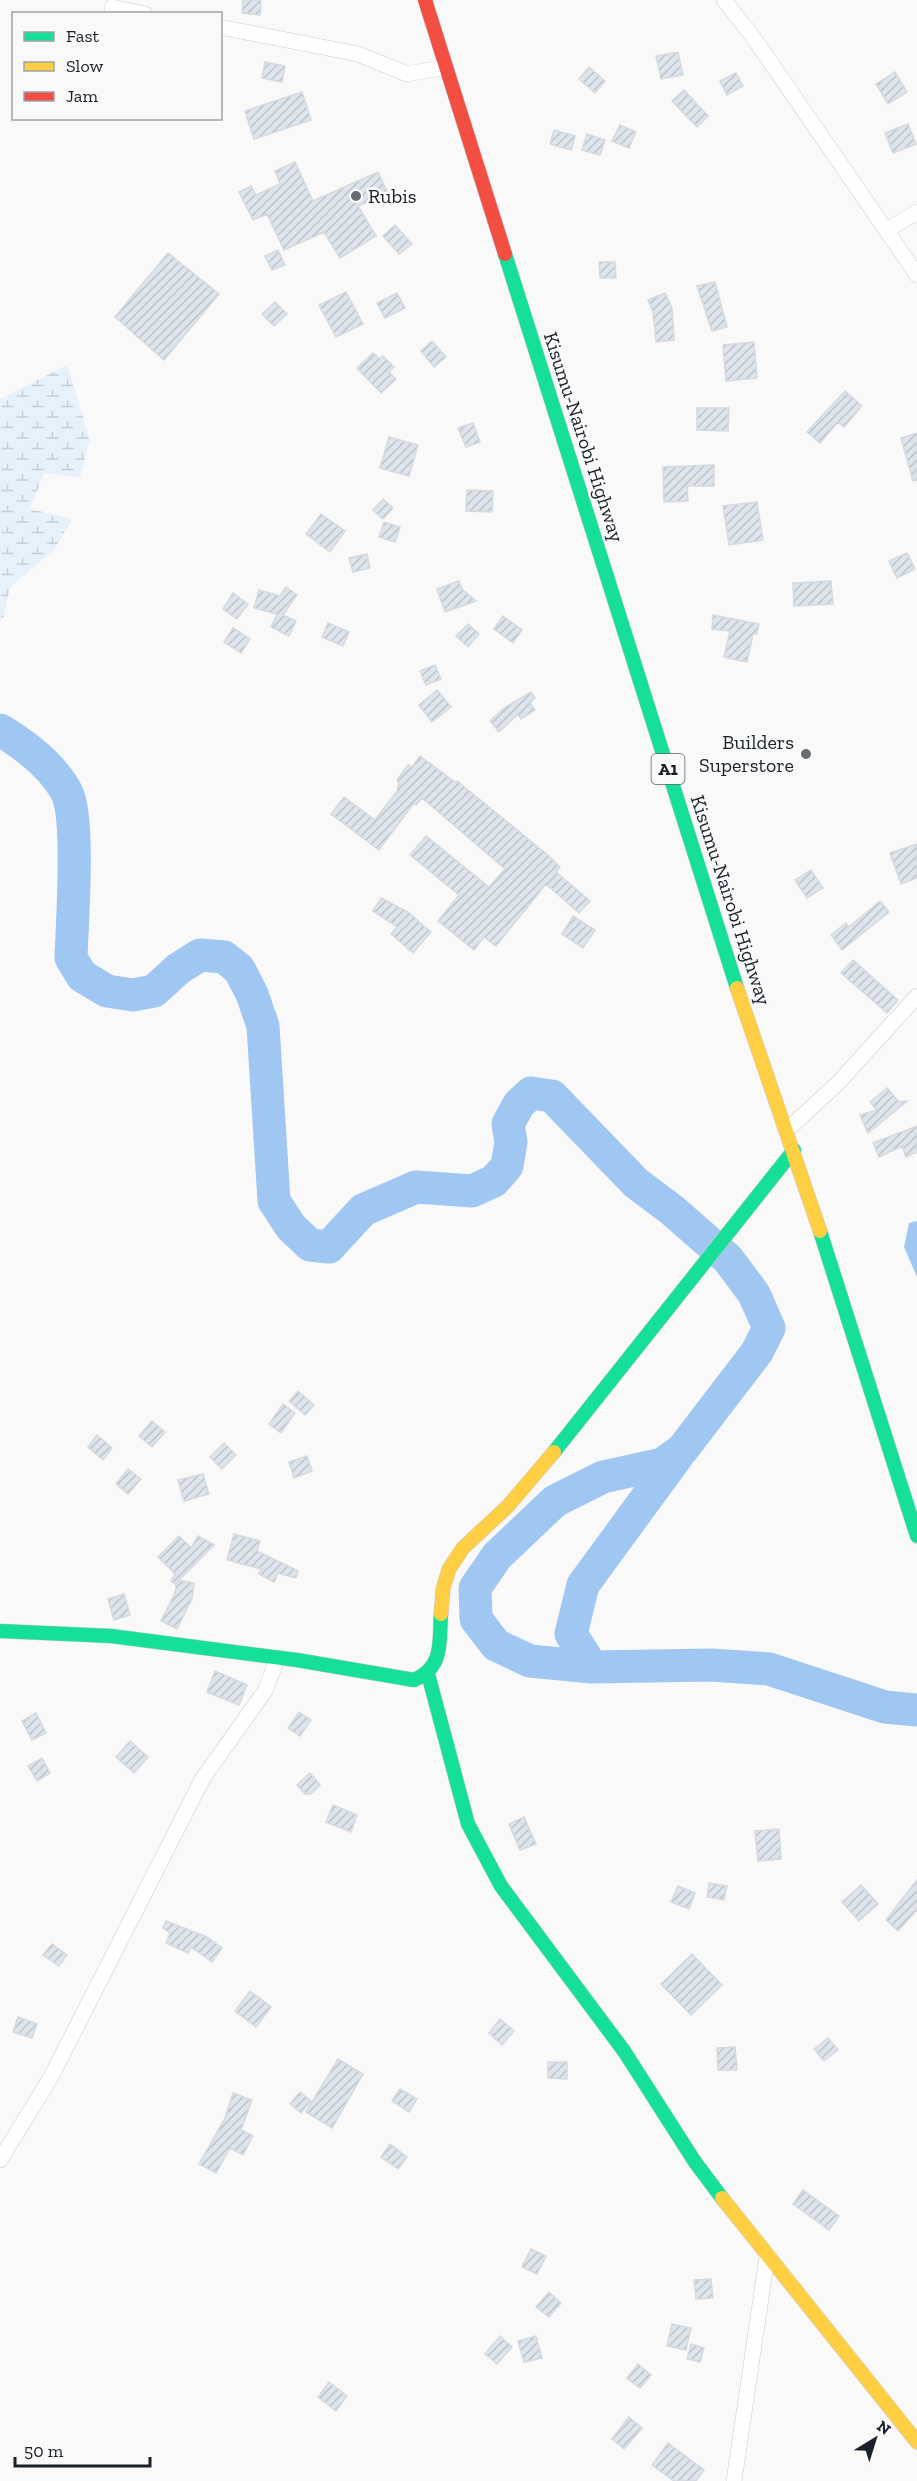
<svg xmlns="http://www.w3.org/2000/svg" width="917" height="2481" viewBox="0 0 917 2481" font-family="'Zilla Slab',serif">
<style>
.wetland{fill:url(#wetland-marsh)}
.water{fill:#a0c7f2}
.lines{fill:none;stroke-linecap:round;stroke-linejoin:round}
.river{stroke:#a0c7f2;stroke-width:33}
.building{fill:url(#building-hatch);stroke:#d5dadf;stroke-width:1.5}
.street-casing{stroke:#c7cbd0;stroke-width:16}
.fast-casing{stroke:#c7cbd0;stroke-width:15}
.slow-casing{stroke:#c7cbd0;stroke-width:15}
.jam-casing{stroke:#c7cbd0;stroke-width:15}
.street{stroke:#fefefe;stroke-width:15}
.fast{stroke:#16e098;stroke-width:14}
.slow{stroke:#ffcf43;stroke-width:14}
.jam{stroke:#f24e42;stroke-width:14}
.poi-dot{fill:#676d73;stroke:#f9f9f9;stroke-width:2}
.labels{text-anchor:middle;stroke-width:5;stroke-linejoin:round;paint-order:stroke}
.shield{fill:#f9f9f9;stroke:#5c6269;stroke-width:1.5}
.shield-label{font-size:18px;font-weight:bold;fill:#19212b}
.poi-label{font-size:20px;fill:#19212b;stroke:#f9f9f9;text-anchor:start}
.street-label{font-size:20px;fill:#19212b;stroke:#f9f9f9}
</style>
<defs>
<pattern id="wetland-marsh" width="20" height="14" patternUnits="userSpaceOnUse" patternTransform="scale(1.5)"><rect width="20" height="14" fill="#e7f1fc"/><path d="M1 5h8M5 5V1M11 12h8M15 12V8" fill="none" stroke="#c6ced8"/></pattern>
<pattern id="building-hatch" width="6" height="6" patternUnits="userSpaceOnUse" patternTransform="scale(1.5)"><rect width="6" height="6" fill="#dde4eb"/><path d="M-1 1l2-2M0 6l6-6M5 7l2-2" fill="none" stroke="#bdc3ca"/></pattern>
</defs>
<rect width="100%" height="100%" fill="#f9f9f9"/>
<!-- wetland -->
<path class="wetland" d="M67,365L90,440L80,477L44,473L30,509L72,519L54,550L10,587L3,620L0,621V399Z"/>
<!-- water -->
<path class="water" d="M917,1221V1277L904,1247L909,1223Z"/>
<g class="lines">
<!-- river -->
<path class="river" d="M0,730C25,745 53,766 67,793C80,820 72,924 71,958L82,976L107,991L133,995L154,991L178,969L200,955L224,957L239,969L252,994L263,1026L274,1201L291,1227L310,1245L329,1247L363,1210L416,1187L472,1191L494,1181L507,1166L511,1142L508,1124L519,1104L531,1093L552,1096L636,1183L672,1210L728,1259L754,1294L769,1328L757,1352L682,1450L662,1464L603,1477L555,1501L497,1556L475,1588L476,1619L496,1645L530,1661L592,1667L711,1665L769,1669L885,1707L917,1710
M592,1667L571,1634L583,1585L678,1455"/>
</g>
<!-- building -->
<path class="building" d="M243,0H261L260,15L242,13Z
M678,52L683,75L661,79L656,56Z
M265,62L285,66L282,82L262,78Z
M589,67L605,81L595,93L579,79Z
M895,72L907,92L888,104L876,84Z
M736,73L743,86L727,95L720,81Z
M684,90L708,116L697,127L672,101Z
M302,92L311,120L254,139L245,111Z
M908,124L916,144L893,153L885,133Z
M620,125L636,132L629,148L612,141Z
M554,130L575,136L571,150L550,144Z
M587,134L605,140L600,155L582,150Z
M295,162L313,201L378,172L388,193L358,206L376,236L340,258L324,232L284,250L267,214L253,220L239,192L251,186L256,195L280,184L275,171Z
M395,225L412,244L399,254L383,236Z
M278,250L285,265L272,270L265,256Z
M168,253L219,294L164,360L115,317Z
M599,262H615L616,278H600Z
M715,282L727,327L712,331L697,286Z
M346,292L363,324L336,337L319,305Z
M397,293L405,308L385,318L377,303Z
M665,293L672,308L674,340L656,342L653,312L648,300Z
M275,302L287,314L274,326L262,314Z
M432,341L446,357L434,367L421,351Z
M754,342L757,378L726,381L723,345Z
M373,353L380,359L383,356L394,367L389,372L396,379L381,393L357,368Z
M845,391L862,406L844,427L838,422L820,443L807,432Z
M697,408H729L728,431L697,430Z
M473,423L480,442L466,447L458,428Z
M917,433V480L913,481L901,438Z
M389,437L418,445L409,476L380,468Z
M714,465V486H687L688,501L664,502L663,467Z
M467,490L493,491L492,512L466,511Z
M383,499L393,508L383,519L373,510Z
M757,502L763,540L729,545L723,506Z
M321,514L345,531L330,552L306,534Z
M384,522L400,527L395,542L379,537Z
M907,553L915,569L897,578L889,561Z
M367,554L370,568L353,572L349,558Z
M459,581L462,589L476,601L445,612L437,589Z
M831,581L833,604L794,606L793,583Z
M286,587L297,595L283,615L296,621L289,636L271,627L277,614L254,608L259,590L280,596Z
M233,593L248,604L237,619L223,609Z
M713,615L759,624L757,634H753L747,662L724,657L730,631L712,629Z
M503,616L522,630L513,643L494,629Z
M328,623L349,632L343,646L322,637Z
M468,624L479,634L468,647L456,636Z
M233,628L250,639L241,653L224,642Z
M435,665L441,679L426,685L420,671Z
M437,690L451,707L432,722L419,705Z
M531,692L535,698L530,703L535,710L521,719L518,714L499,732L490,721L504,708Z
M420,756L455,782L457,781L549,856L560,867L556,872L590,901L579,913L546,884L496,946L484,937L474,950L438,921L459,895L410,855L426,836L489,887L505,869L422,798L416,805L414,803L379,850L331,814L344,797L375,820L397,791L399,784L397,780L408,765L412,767Z
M917,844V878L901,884L890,853Z
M811,870L823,888L807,898L795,880Z
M381,898L408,912L431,932L413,953L391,934L397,927L373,911Z
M880,901L889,912L842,950L831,935L846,923L849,927Z
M573,916L595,930L583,948L562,934Z
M853,960L898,1000L887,1013L841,973Z
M887,1088L899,1102L907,1101L868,1133L860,1115L877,1110L870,1102Z
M917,1126V1152L906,1157L902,1146L879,1157L873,1143Z
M298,1391L314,1405L305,1415L289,1401Z
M283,1404L295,1413L281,1433L269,1424Z
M152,1421L165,1432L152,1447L139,1436Z
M97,1435L112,1448L103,1460L88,1447Z
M224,1443L236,1455L222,1469L210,1457Z
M307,1456L312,1471L294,1478L289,1462Z
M128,1469L141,1479L128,1494L116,1484Z
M203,1474L209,1494L184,1501L178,1480Z
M234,1534L260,1541L257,1551L298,1571L296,1578L278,1573L274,1582L259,1574L261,1569L227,1560Z
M179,1536L191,1548L198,1536L214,1545L179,1580L194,1583L192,1599L177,1629L161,1621L175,1593L177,1582L175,1584L171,1581L175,1574L158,1557Z
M124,1594L130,1615L114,1620L108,1599Z
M215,1671L247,1685L239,1705L207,1692Z
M299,1712L311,1720L300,1736L288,1728Z
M36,1713L46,1733L32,1740L22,1721Z
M130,1741L148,1757L134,1773L116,1757Z
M42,1758L50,1773L37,1781L28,1766Z
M310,1773L320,1785L311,1794H305L297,1785Z
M333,1805L357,1815L351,1832L326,1822Z
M524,1817L536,1844L520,1850L509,1824Z
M779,1829L781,1859L758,1861L755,1831Z
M917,1880V1910L898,1931L886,1920Z
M709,1883L727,1886L724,1900L707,1897Z
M861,1885L878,1904L859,1921L842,1902Z
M678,1886L695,1893L689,1909L671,1902Z
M166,1921L207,1937L222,1948L212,1962L191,1947L188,1953L166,1943L170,1933L163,1928Z
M52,1944L67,1955L59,1966L43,1955Z
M692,1954L722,1985L691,2015L661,1984Z
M250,1991L271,2007L256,2027L235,2011Z
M18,2017L37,2024L32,2038L13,2032Z
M500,2019L514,2031L502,2045L489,2033Z
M828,2038L838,2050L824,2061L814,2049Z
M735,2047L737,2070H718L717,2048Z
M338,2059L363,2074L332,2128L306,2112Z
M548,2062H567V2079L548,2078Z
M400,2089L417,2099L409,2112L392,2101Z
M300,2092L311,2101L301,2113L290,2104Z
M233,2093L252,2100L241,2130L253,2136L243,2155L230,2148L216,2173L199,2164L225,2118Z
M390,2144L407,2157L398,2169L381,2157Z
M803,2190L839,2216L829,2230L793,2204Z
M531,2249L546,2256L537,2274L522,2267Z
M711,2279L713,2298L696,2299L694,2280Z
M549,2292L561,2303L549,2317L536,2307Z
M672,2324L691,2328L686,2350L667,2346Z
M500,2336L512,2347L497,2364L485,2354Z
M536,2336L542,2358L524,2362L518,2341Z
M691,2344L704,2348L700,2362L687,2359Z
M638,2364L651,2375L640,2388L627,2378Z
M329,2382L347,2396L336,2411L318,2397Z
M629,2417L642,2428L624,2449L612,2439Z
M668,2443L704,2470L696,2481H674L652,2465Z"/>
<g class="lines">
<!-- street casing -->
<g class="street-casing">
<path id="street" d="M724,0L753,37L917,275
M112,7L145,14
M220,27L358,54L407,74L446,67
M887,230L917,212
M787,1130L838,1083L917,996
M0,2160L51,2077L203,1778L265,1691L275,1665
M734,2481L767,2257"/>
</g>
<!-- fast casing -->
<g class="fast-casing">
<path id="fast" d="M505,254L737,988
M820,1231L917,1536
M554,1452L794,1150
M0,1631L111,1636L297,1660L414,1680C444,1667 439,1643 441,1614
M428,1674L468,1824L501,1886L624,2051L695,2162L722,2198"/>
</g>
<!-- slow casing -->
<g class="slow-casing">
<path id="slow" d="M737,988L820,1231
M441,1614L443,1589L449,1569L463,1548L508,1506L554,1452
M722,2198L917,2442"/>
</g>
<!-- jam casing -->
<g class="jam-casing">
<path id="jam" d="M425,0L505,254"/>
</g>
<!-- street -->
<use href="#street" class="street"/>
<!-- fast -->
<use href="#fast" class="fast"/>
<!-- slow -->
<use href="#slow" class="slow"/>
<!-- jam -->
<use href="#jam" class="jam"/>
</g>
<!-- markers -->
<g class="poi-dot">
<circle cx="356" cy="196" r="6"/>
<circle cx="806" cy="754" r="6"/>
</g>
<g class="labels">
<!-- shield labels -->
<rect class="shield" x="651.5" y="754" width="33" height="30" rx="4.5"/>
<g class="shield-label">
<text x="668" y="775">A1</text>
</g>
<!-- poi labels -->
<g class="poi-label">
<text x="368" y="203">Rubis</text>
<text x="794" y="749" text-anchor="end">Builders<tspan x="794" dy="23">Superstore</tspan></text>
</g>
<!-- street labels -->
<g class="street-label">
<text transform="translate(584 437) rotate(72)" y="7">Kisumu-Nairobi Highway</text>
<text transform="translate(731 900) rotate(72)" y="7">Kisumu-Nairobi Highway</text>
</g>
</g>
<!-- legend -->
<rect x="12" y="12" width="210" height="108" fill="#f9f9f9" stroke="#9fa3a7" stroke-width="1.5"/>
<rect x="24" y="32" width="30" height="9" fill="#16e098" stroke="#9fa3a7" stroke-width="1.5"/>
<text x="66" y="42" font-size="18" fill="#19212b">Fast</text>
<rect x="24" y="62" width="30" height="9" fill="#ffcf43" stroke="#9fa3a7" stroke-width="1.5"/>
<text x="66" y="72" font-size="18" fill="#19212b">Slow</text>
<rect x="24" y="92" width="30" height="9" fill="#f24e42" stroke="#9fa3a7" stroke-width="1.5"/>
<text x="66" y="102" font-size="18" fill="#19212b">Jam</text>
<!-- north arrow -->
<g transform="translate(875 2439) rotate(38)" stroke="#f9f9f9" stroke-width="4.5" paint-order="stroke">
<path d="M0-4.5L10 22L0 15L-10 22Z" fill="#19212b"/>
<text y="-9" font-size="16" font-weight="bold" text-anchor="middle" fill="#19212b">N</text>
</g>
<!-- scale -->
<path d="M15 2457v9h135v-9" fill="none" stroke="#19212b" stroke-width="3"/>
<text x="24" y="2457" font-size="18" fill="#19212b" stroke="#f9f9f9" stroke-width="4.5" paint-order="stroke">50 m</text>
</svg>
